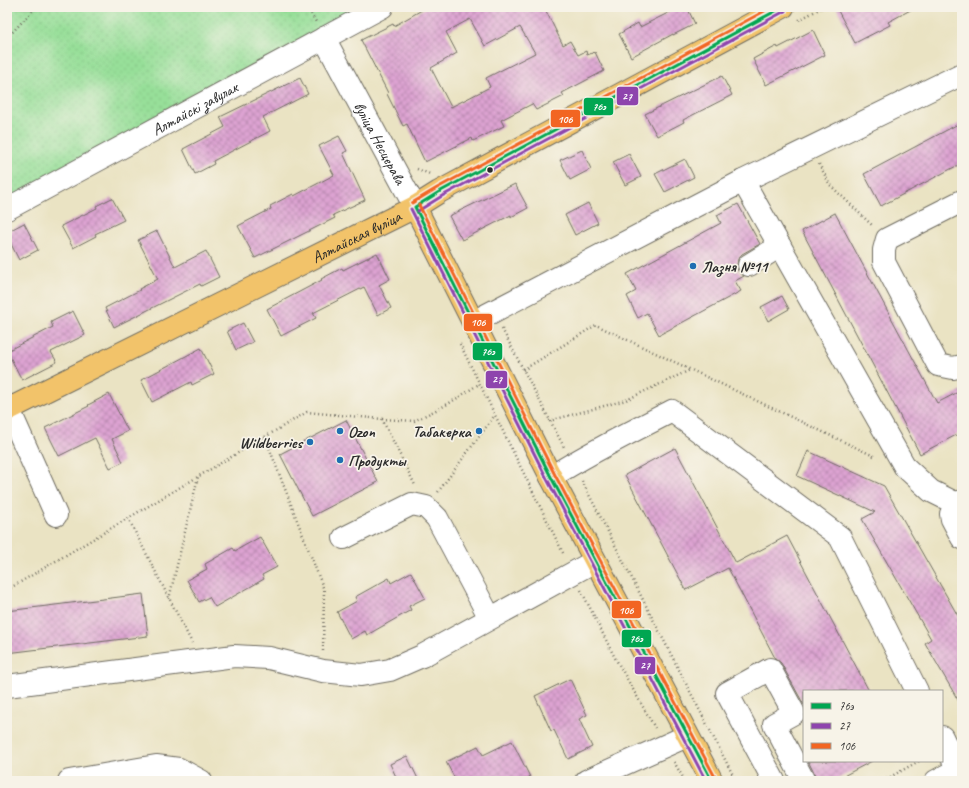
<svg xmlns="http://www.w3.org/2000/svg" width="969" height="788" viewBox="0 0 969 788" font-family="Caveat,sans-serif">
<style>
.grass{fill:url(#grass-dots);stroke:#618562}
.building{fill:url(#building-cross-hatch);fill-rule:evenodd}
.lines{fill:none;stroke-linecap:round;stroke-linejoin:round}
.minor-casing{stroke:#6e6b60;stroke-width:24}
.major-casing{stroke:#6e6b60;stroke-width:24}
.path{stroke:#6e6b60;stroke-width:2.5;stroke-dasharray:1 3;stroke-linecap:butt}
.minor{stroke:#fff;stroke-width:22}
.major{stroke:#f2c36a;stroke-width:22}
.bus-1-casing{stroke:#f7f3e8;stroke-width:6}
.bus-2-casing{stroke:#f7f3e8;stroke-width:6}
.bus-3-casing{stroke:#f7f3e8;stroke-width:6}
.bus-1{stroke:#00a651;stroke-width:3}
.bus-2{stroke:#8e44ad;stroke-width:3}
.bus-3{stroke:#f26522;stroke-width:3}
.bus-dot{fill:#2b2b2b;stroke:#f7f3e8;stroke-width:1.5}
.poi-dot{fill:#1f6fb2;stroke:#f7f3e8;stroke-width:1.5}
.labels{text-anchor:middle;stroke-width:3.5;stroke-linejoin:round;paint-order:stroke}
.street-label{font-size:16px;fill:#2b2b2b;stroke:#f7f3e8}
.poi-label{font-size:16px;font-weight:bold;fill:#2b2b2b;stroke:#f7f3e8;text-anchor:start}
.line-badge{stroke:#f7f3e8;stroke-width:1.5}
.badge-label{font-size:11px;text-anchor:middle;font-weight:bold;fill:#fff}
</style>
<defs>
<pattern id="grass-dots" width="8" height="8" patternUnits="userSpaceOnUse"><rect width="8" height="8" fill="#97df99"/><path d="M2 2h.1M6 6h.1" fill="none" stroke="#82c084" stroke-width="1.8" stroke-linecap="round"/></pattern>
<pattern id="building-cross-hatch" width="8" height="8" patternUnits="userSpaceOnUse"><rect width="8" height="8" fill="#dda3d2"/><path d="M0 0l8 8M0 8l8-8" fill="none" stroke="#b385ab"/></pattern>
</defs>
<rect width="100%" height="100%" fill="#f7f3e8"/>
<filter id="ink" filterUnits="userSpaceOnUse"><feTurbulence type="fractalNoise" baseFrequency=".025" numOctaves="2"/><feDisplacementMap in="SourceGraphic" scale="8" xChannelSelector="R" yChannelSelector="G"/><feConvolveMatrix kernelMatrix="1 2 1 2 8 2 1 2 1" color-interpolation-filters="sRGB"/></filter>
<filter id="wash" filterUnits="userSpaceOnUse"><feTurbulence type="fractalNoise" baseFrequency=".012" numOctaves="4" result="noise"/><feDisplacementMap in="SourceGraphic" scale="16" xChannelSelector="R" yChannelSelector="G"/><feGaussianBlur stdDeviation="0.9" result="paint"/><feColorMatrix in="noise" values="0 0 0 0 0 0 0 0 0 0 0 0 0 0 0 0 0 1.4 0 .05"/><feComposite in="paint" operator="in"/></filter>
<g filter="url(#wash)">
<rect width="100%" height="100%" fill="#eae3c3"/>
<!-- grass -->
<path class="grass" d="M7,7H389L7,210Z"/>
<g id="blocks">
<!-- building -->
<path class="building" d="M427,7H544L563,45L570,41L578,55L586,51L587,55L595,52L604,71L562,93L564,96L536,110L532,104L501,120L504,126L473,141L472,138L425,162L407,124L403,126L387,94L388,93L361,40L393,24L394,26ZM470,19L485,46L520,27L535,53L486,78L490,87L451,107L431,68L457,53L446,32Z
M680,7H687L695,24L673,35V34L631,57L619,34L638,23L640,27Z
M836,7H916L888,22L890,25L855,43Z
M813,30L825,55L766,85L753,59L777,46L778,48Z
M722,76L732,95L683,120L684,122L657,136L645,114Z
M300,78L308,94L263,117L270,131L213,161L214,164L195,174L183,149L225,127L220,117Z
M962,122V163L881,206L864,174Z
M339,136L347,151L343,153L365,200L333,215L335,218L255,258L238,226L271,209L270,206L293,194L294,196L334,175L319,146Z
M582,150L591,169L570,180L560,160Z
M629,154L641,177L625,185L613,162Z
M685,159L694,177L665,192L655,174Z
M515,184L528,208L511,217V215L462,240L449,216Z
M112,198L124,220L95,234L96,236L73,248L61,226L97,208L96,206Z
M588,203L598,223L575,235L565,215Z
M738,204L760,244L742,254L738,259L737,266L738,271L744,276L735,281L741,291L659,335L647,313L638,318L627,296L636,291L627,274L721,223L717,215Z
M835,213L937,403L962,390V432L920,454L802,231Z
M24,223L38,250L19,260L7,236V232Z
M157,231L175,267L206,251L219,277L201,286L200,284L114,327L105,308L140,290L139,289L158,279L138,240Z
M377,253L390,279L379,285L391,308L378,315L364,287L313,313L316,318L281,336L267,309L322,280L321,279L342,268L343,270Z
M782,296L789,309L768,321L761,307Z
M73,311L85,335L51,352L57,362L22,380L7,351L53,327L51,322Z
M243,323L253,342L236,350L227,331Z
M201,348L214,374L192,385L191,382L152,402L141,380Z
M109,394L128,431L112,439L123,462L110,468L95,438L59,456L45,428L89,406L88,405Z
M346,420L378,482L312,516L280,454Z
M675,448L736,563L787,536L869,691H804V705L781,663L775,658L728,568L686,590L625,475Z
M808,451L884,486L962,623V707L925,643L931,639L862,519L875,512L797,476Z
M260,537L277,567L262,575L264,579L215,607L209,597L199,602L187,580L207,569L205,564L233,548L235,551Z
M411,572L425,598L409,606L411,610L367,635L365,631L351,639L337,612L357,601L355,597L389,578L391,583Z
M143,594L148,636L7,653V611Z
M570,679L587,715L579,719L592,747L568,759L554,730L551,731L535,696Z
M512,741L530,777L521,781H456L446,762L478,746L483,755Z
M407,756L419,781H398L390,764Z
M808,761H872L834,781H816L815,775Z"/>
</g>
</g>
<g filter="url(#ink)">
<use href="#blocks" fill-opacity="0" stroke="#6e6b60" stroke-width="1"/>
<g class="lines">
<!-- minor casing -->
<g class="minor-casing">
<g id="minor">
<path id="s1" d="M324,38L415,207"/>
<path d="M743,181L905,467L931,491L957,504"/>
<path d="M962,201L887,239L884,250V262L938,365L953,368L962,366"/>
<path id="s2" d="M7,209L382,7"/>
<path d="M749,265L780,246"/>
<path d="M473,322L743,181L962,74"/>
<path d="M7,405L56,515"/>
<path d="M551,477C590,452 631,432 672,411L840,537L917,691"/>
<path d="M962,501L957,504L951,514L952,519L962,538"/>
<path d="M344,538L412,504L426,507L437,518L490,618"/>
<path d="M7,686L234,656L269,658L323,671L361,675L390,670L422,656L595,561"/>
<path d="M942,737L958,770"/>
<path d="M69,781L156,766L179,769L201,781"/>
<path d="M586,781L687,736"/>
<path d="M774,781L727,693L770,669L794,713L774,724L804,781"/>
<path d="M936,781L962,767"/>
</g>
</g>
<!-- major casing -->
<g class="major-casing">
<g id="major">
<path d="M415,207L551,477L712,781"/>
<path id="s3" d="M7,410L415,207L439,192L783,7"/>
</g>
</g>
<!-- path -->
<path class="path" d="M307,7L316,22
M959,7L962,12
M799,20L823,7
M7,38L36,7
M819,164L830,185L873,226
M417,169L430,174
M502,329L564,447
M460,344L564,555
M523,370L596,325L876,457
M382,419L414,421L448,404L479,384
M549,421L626,400L690,370
M265,437L324,590L323,651
M582,481L736,781
M438,492L495,415
M128,518L192,643
M7,590L307,412L382,419L415,485
M581,590L614,656L655,728
M169,599L198,477
M674,762L685,781
M883,781L919,761"/>
<!-- minor -->
<use href="#minor" class="minor"/>
<!-- major -->
<use href="#major" class="major"/>
<!-- bus-1 casing -->
<g class="bus-1-casing">
<path id="bus-1" d="M415,207L551,477L712,781
M415,207L439,192L783,7"/>
</g>
<!-- bus-2 casing -->
<g class="bus-2-casing">
<path id="bus-2" d="M411,209L547,479L706,781
M418,211L442,196L785,11"/>
</g>
<!-- bus-3 casing -->
<g class="bus-3-casing">
<path id="bus-3" d="M412,203L437,188L772,7
M419,205L555,475L716,779"/>
</g>
<!-- bus-1 -->
<use href="#bus-1" class="bus-1"/>
<!-- bus-2 -->
<use href="#bus-2" class="bus-2"/>
<!-- bus-3 -->
<use href="#bus-3" class="bus-3"/>
</g>
</g>
<!-- markers -->
<circle class="bus-dot" cx="490" cy="170" r="3.5"/>
<g class="poi-dot">
<circle cx="693" cy="266" r="4"/>
<circle cx="340" cy="431" r="4"/>
<circle cx="479" cy="431" r="4"/>
<circle cx="310" cy="442" r="4"/>
<circle cx="340" cy="460" r="4"/>
</g>
<g class="labels">
<!-- street labels -->
<g class="street-label">
<text dy="6" stroke="none"><textPath href="#s2" startOffset="213">Алтайскі завулак</textPath></text>
<text dy="6" stroke="none"><textPath href="#s1" startOffset="119">вуліца Несцерава</textPath></text>
<text dy="6" stroke="none"><textPath href="#s3" startOffset="390">Алтайская вуліца</textPath></text>
</g>
<!-- poi labels -->
<g class="poi-label">
<text x="701" y="272">Лазня №11</text>
<text x="348" y="437">Ozon</text>
<text x="471" y="437" text-anchor="end">Табакерка</text>
<text x="302" y="448" text-anchor="end">Wildberries</text>
<text x="348" y="466">Продукты</text>
</g>
</g>
<g class="line-badge">
<rect x="616" y="86" width="23" height="20" rx="4" fill="#8e44ad"/>
<rect x="583" y="97" width="31" height="19" rx="4" fill="#00a651"/>
<rect x="550" y="109" width="31" height="19" rx="4" fill="#f26522"/>
<rect x="463" y="313" width="30" height="19" rx="4" fill="#f26522"/>
<rect x="472" y="342" width="31" height="19" rx="4" fill="#00a651"/>
<rect x="485" y="370" width="23" height="19" rx="4" fill="#8e44ad"/>
<rect x="611" y="600" width="31" height="19" rx="4" fill="#f26522"/>
<rect x="621" y="629" width="31" height="19" rx="4" fill="#00a651"/>
<rect x="634" y="656" width="22" height="19" rx="4" fill="#8e44ad"/>
</g>
<g class="badge-label">
<text x="627" y="100">27</text>
<text x="599" y="110">76э</text>
<text x="565" y="123">106</text>
<text x="478" y="326">106</text>
<text x="488" y="355">76э</text>
<text x="497" y="383">27</text>
<text x="626" y="614">106</text>
<text x="636" y="642">76э</text>
<text x="645" y="669">27</text>
</g>
<!-- margin -->
<rect width="969" height="788" fill="none" stroke="#f7f3e8" stroke-width="24"/>
<!-- legend -->
<rect x="803" y="690" width="140" height="72" fill="#f7f3e8" stroke="#a5a39c"/>
<rect x="811" y="703" width="20" height="6" fill="#00a651" stroke="#a5a39c"/>
<text x="839" y="710" font-size="12" fill="#2b2b2b">76э</text>
<rect x="811" y="723" width="20" height="6" fill="#8e44ad" stroke="#a5a39c"/>
<text x="839" y="730" font-size="12" fill="#2b2b2b">27</text>
<rect x="811" y="743" width="20" height="6" fill="#f26522" stroke="#a5a39c"/>
<text x="839" y="750" font-size="12" fill="#2b2b2b">106</text>
</svg>
